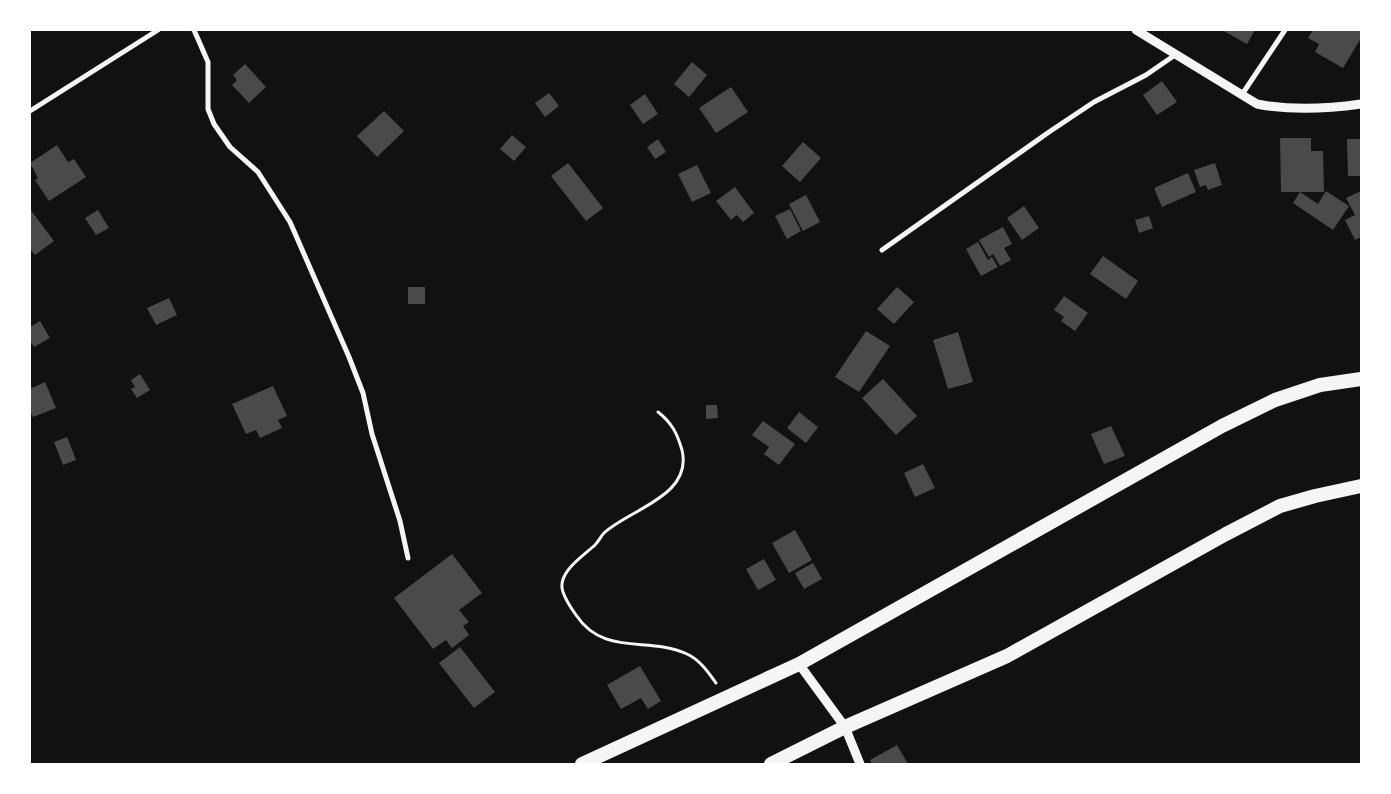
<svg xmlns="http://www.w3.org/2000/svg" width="1391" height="794" viewBox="0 0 1391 794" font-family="Overpass,sans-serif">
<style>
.building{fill:#4a4a4a}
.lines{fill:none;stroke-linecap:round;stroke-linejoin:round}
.path{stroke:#f5f5f5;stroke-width:3}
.minor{stroke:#f5f5f5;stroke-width:5}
.tertiary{stroke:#f5f5f5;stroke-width:9}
.trunk{stroke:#f5f5f5;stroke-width:14}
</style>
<rect width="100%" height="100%" fill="#111"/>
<!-- building -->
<path class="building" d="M1222,30H1255L1247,44Z
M1313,30H1361V38L1343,68L1315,52L1319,44L1308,38Z
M692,62L707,75L689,97L674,84Z
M245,64L266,87L249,103L232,85L237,80L233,75Z
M1162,81L1177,102L1157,115L1143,95Z
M731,87L748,112L716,133L699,108Z
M549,93L559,106L545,117L535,103Z
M645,94L658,114L643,124L630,105Z
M384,111L404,131L377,157L357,136Z
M512,135L526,147L514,161L500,149Z
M1280,138H1311V151H1323L1324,192H1281Z
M658,139L666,152L655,159L647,147Z
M1347,139H1361V176H1348Z
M803,142L821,158L800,182L782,166Z
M57,145L68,162L74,159L86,177L49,201L35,180L38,178L30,163Z
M568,163L603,208L586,221L551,176Z
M1215,163L1222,185L1208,190L1206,185L1200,187L1194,170Z
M697,165L711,193L692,202L678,174Z
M1188,173L1196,192L1162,207L1154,188Z
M735,187L754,213L743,222L737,215L731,220L716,201Z
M1326,191L1349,206L1333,230L1293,203L1300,192L1318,204Z
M1361,191V237L1355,240L1345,220L1355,215L1346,198Z
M806,195L820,222L803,231L789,204Z
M1024,206L1039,228L1022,240L1007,218Z
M30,209L54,241L35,255L30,249Z
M790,209L801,231L787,239L775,216Z
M98,210L109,228L96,235L85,218Z
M1149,216L1153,228L1139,233L1135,220Z
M1003,227L1012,244L1004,248L1011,260L1000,266L993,254L989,257L979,240Z
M978,242L988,260L992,257L998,267L981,276L966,249Z
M1103,256L1138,281L1126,299L1090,274Z
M408,287H425V304H408Z
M897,287L914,302L894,324L877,309Z
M1064,296L1088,313L1075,331L1061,321L1064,317L1054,310Z
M169,298L177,315L156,325L147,308Z
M40,321L50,338L34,347L30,341V327Z
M866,331L890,346L859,392L835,377Z
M958,332L973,382L948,389L933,340Z
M140,374L150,390L137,398L131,389L135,387L131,380Z
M883,379L917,416L896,435L862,398Z
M45,382L56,408L33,417L30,411V389Z
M273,386L287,416L278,420L282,428L260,438L256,430L246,434L232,404Z
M706,405H717L718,418L706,419Z
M799,412L818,427L806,443L787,428Z
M763,421L795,444L779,465L764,454L769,447L752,435Z
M1111,426L1125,456L1104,464L1091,434Z
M67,437L76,460L63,465L54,442Z
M923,464L935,488L915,497L904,473Z
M795,530L812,560L789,573L772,543Z
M452,554L482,593L459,610L469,622L463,626L469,635L452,648L446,640L433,649L394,598Z
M764,559L776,580L758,590L746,569Z
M813,563L822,579L804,589L795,573Z
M460,647L495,692L474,708L439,663Z
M640,666L661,701L648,709L641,698L621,709L607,685Z
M897,745L908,764H872L870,760Z"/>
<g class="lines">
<!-- path -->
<path class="path" d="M658,412C672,423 677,433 682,450C693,496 630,509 604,533C601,536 599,541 595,545C583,556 556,573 563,592C566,601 571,608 576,615C604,657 648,636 687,654C700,660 708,672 716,683"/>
<!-- minor -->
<path class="minor" d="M194,30L208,62V109L214,124L230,147L258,172L290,222L349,357L363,393L372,434L400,521L408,558
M1241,96L1285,30
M30,111L158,30
M882,250L1049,132L1094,102L1146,75L1175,55"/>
<!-- tertiary -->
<path class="tertiary" d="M1136,30L1257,104C1292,111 1326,109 1361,104
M799,664L845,727L860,764"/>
<!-- trunk -->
<path class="trunk" d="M582,764L799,664L1222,426L1275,400L1320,385L1361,379
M771,764L845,727L1007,656L1226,534L1280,506L1315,496L1361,486"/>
</g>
<!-- border -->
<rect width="1391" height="794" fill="none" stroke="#ffffff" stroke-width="62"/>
</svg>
